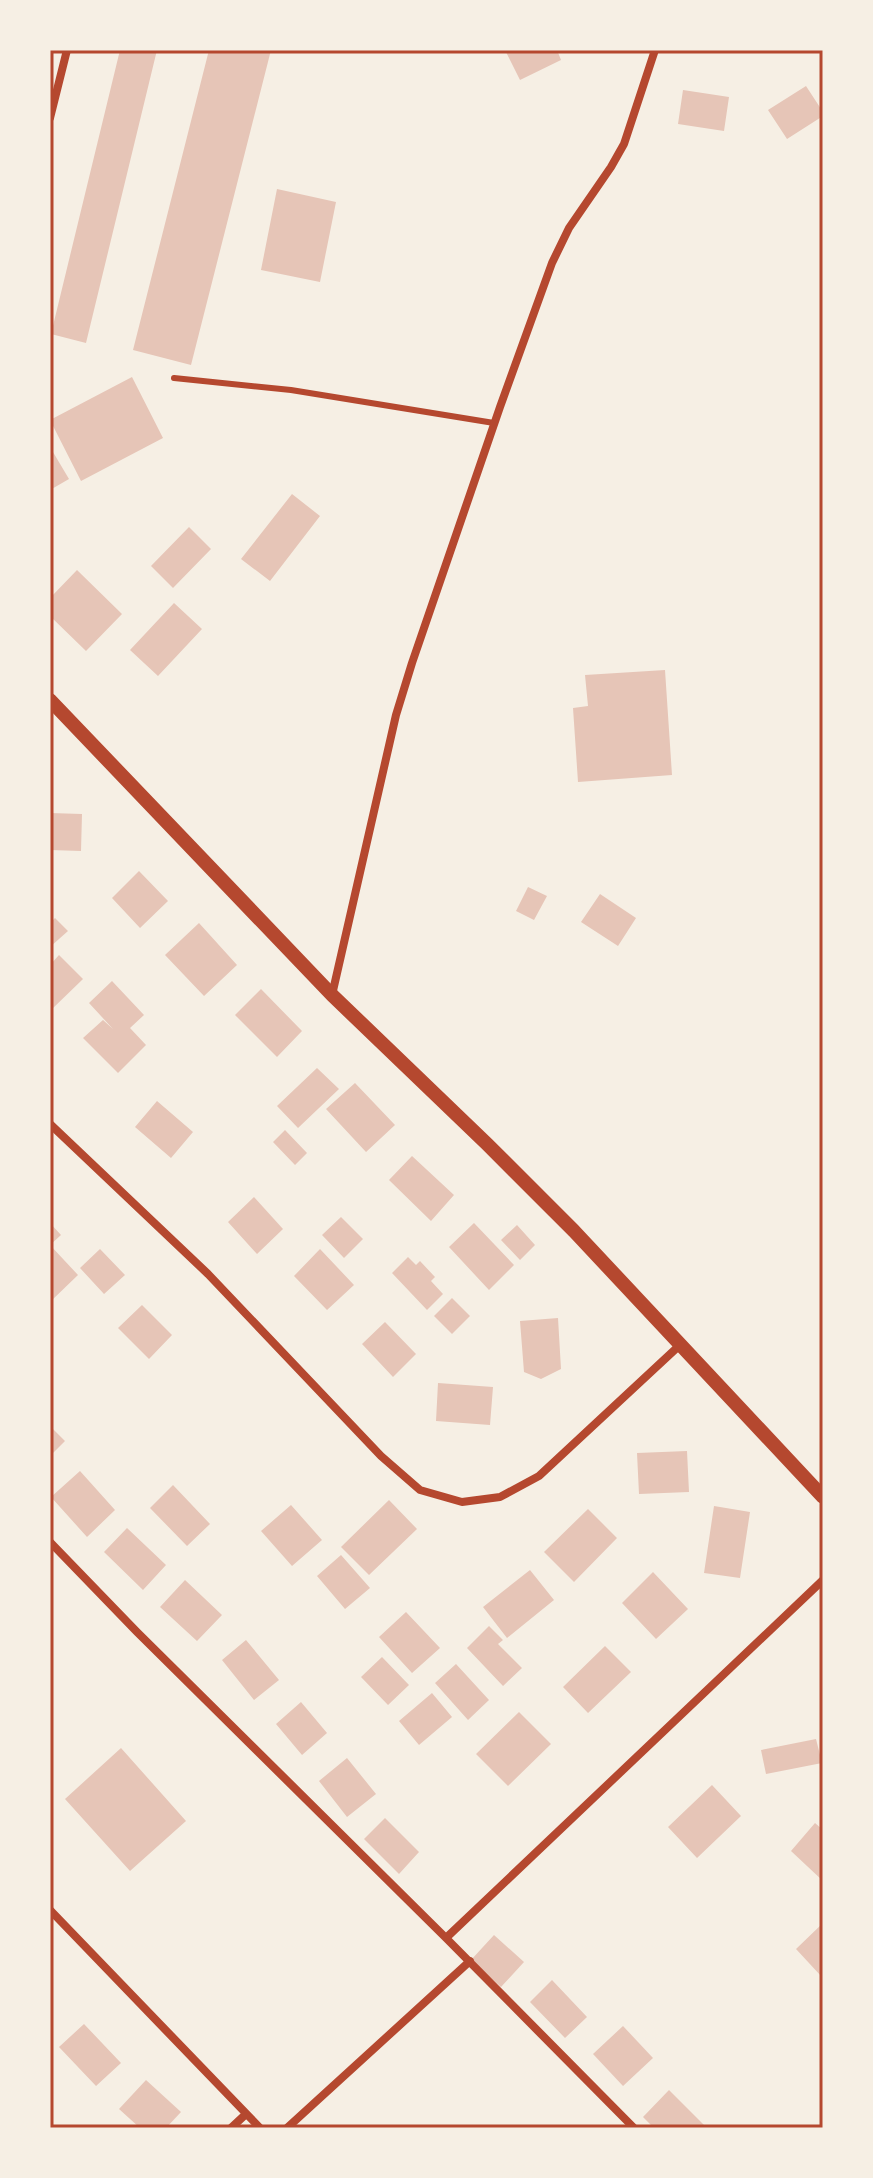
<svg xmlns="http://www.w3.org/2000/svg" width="873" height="2178" viewBox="0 0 873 2178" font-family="'PT Sans Narrow',sans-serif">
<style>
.building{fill:#e6c5b7}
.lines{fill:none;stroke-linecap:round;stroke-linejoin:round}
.service{stroke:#b5482f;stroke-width:6}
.minor{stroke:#b5482f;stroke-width:8}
.tertiary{stroke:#b5482f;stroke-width:14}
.neatline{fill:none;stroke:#b5482f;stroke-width:3}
</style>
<rect width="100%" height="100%" fill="#f6efe4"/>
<!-- building -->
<path class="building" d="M120,50H157L86,343L51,334Z
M209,50H271L191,365L133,350Z
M505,50H557L561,60L520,80Z
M806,86L823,112V116L787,139L768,110Z
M683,90L729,97L724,131L678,124Z
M277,189L336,202L320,282L261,270Z
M132,377L163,438L81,481L50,420Z
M50,447L69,479L50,490Z
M292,494L320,516L270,581L241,559Z
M189,527L211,549L173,588L151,566Z
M77,570L122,614L86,651L50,616V598Z
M174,603L202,629L158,676L130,650Z
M665,670L672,775L578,782L573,708L588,706L585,675Z
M50,813L82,814L81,851L50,850Z
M139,871L168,901L140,928L112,898Z
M528,887L547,896L534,920L516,911Z
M600,894L636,918L618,946L581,922Z
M55,918L68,931L50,947V923Z
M199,923L237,965L204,996L165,955Z
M59,955L83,979L50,1011V965Z
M112,981L144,1015L130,1028L146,1045L118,1073L83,1038L103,1020L113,1029L89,1003Z
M261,989L302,1031L277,1057L235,1015Z
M317,1068L339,1089L298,1128L277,1106Z
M355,1083L395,1125L366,1152L326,1109Z
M157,1101L193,1132L171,1158L135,1127Z
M285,1130L307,1153L295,1165L273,1142Z
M412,1156L454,1195L431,1221L389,1180Z
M254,1197L283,1229L257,1254L228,1222Z
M341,1217L363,1239L344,1258L322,1235Z
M50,1223L61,1235L50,1245L78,1275L50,1302Z
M474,1223L514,1265L489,1290L449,1247Z
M517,1225L535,1245L520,1260L501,1240Z
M100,1249L125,1275L104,1294L80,1268Z
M320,1249L354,1285L327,1310L294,1276Z
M408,1257L416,1265L420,1261L435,1277L431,1281L443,1294L427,1310L392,1273Z
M452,1298L470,1316L452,1334L434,1316Z
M142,1305L172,1335L149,1359L118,1328Z
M558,1318L561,1369L541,1379L524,1372L520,1321Z
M385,1322L416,1354L393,1377L362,1344Z
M438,1383L493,1387L490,1425L436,1421Z
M50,1426L65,1441L50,1456Z
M687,1451L689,1492L639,1494L637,1453Z
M80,1471L115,1510L87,1537L51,1497Z
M173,1485L210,1524L187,1546L150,1508Z
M389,1500L417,1529L369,1575L341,1547Z
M291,1505L322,1540L292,1566L261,1531Z
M714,1506L750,1512L740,1578L704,1573Z
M588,1509L617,1538L574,1582L544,1552Z
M127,1528L166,1565L143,1590L104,1552Z
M341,1555L370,1588L345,1609L317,1576Z
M530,1570L554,1600L507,1638L483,1607Z
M653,1572L688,1609L656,1639L622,1603Z
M185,1580L222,1615L197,1641L160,1607Z
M406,1612L440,1648L412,1673L379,1637Z
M489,1626L503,1640L498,1644L522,1668L503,1686L467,1648Z
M246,1640L279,1680L254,1700L222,1660Z
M605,1646L631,1672L588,1713L563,1687Z
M382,1657L409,1685L388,1705L361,1677Z
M456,1664L489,1700L468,1720L435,1683Z
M432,1693L452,1717L419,1745L399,1721Z
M301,1702L327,1733L302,1755L276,1724Z
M519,1712L551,1744L508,1786L476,1754Z
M816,1739L822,1763L766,1774L761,1750Z
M121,1748L186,1821L130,1871L65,1799Z
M347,1758L376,1794L347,1817L319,1781Z
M712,1785L741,1816L697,1858L668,1827Z
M385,1818L419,1852L399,1874L364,1839Z
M815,1823L823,1830V1881L791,1851Z
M823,1923V1974L821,1976L796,1949Z
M494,1935L524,1962L501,1987L471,1960Z
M552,1980L587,2017L565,2038L530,2002Z
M84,2024L121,2063L96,2086L59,2047Z
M623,2026L653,2058L623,2086L593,2054Z
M146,2080L181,2112L166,2128H140L119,2109Z
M669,2090L704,2125L700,2128H654L643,2117Z"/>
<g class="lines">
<!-- service -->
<path class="service" d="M174,378L291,390L494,423"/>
<!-- minor -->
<path class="minor" d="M50,118L67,50
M332,995L396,715L412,663L500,407L552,263L569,228L611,167L624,144L655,50
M50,1124L208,1274L381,1456L420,1490L462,1502L500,1497L539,1476L681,1344
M50,1542L137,1632L446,1938L634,2128
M50,1910L260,2128
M446,1938L823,1580
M231,2128L246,2114
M287,2128L470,1961"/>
<!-- tertiary -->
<path class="tertiary" d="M50,700L332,995L487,1144L574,1231L823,1497"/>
</g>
<!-- border -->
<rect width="873" height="2178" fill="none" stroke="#f6efe4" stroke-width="104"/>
<rect x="52" y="52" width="769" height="2074" class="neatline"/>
</svg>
